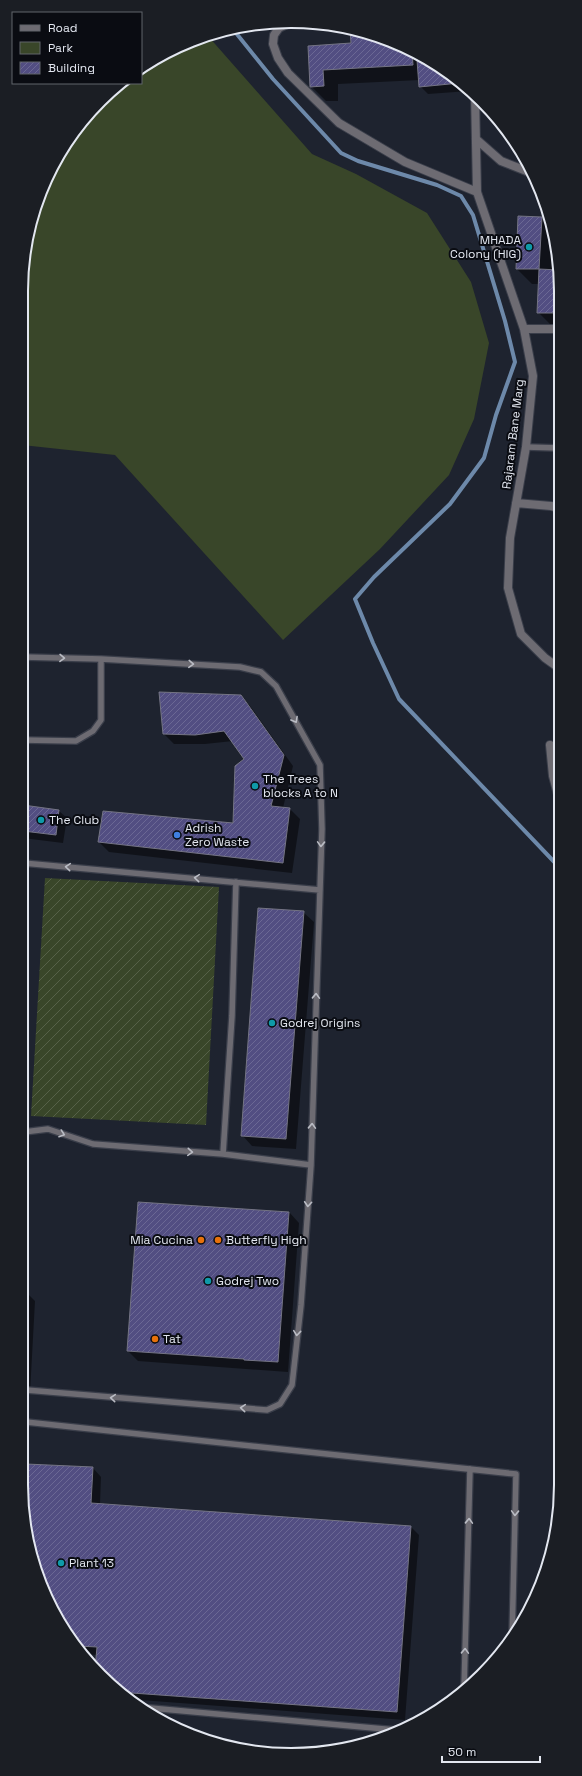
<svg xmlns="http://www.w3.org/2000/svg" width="582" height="1776" viewBox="0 0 582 1776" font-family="'Space Grotesk',sans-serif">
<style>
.green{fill:#394629}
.garden{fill:url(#garden-furrows)}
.shadow{fill:#0007}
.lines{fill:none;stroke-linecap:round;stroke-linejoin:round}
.stream{stroke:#6d89aa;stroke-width:4}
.building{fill:url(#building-hatch);stroke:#747484}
.lane-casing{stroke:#3a3e4a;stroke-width:8}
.street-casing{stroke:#3a3e4a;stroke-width:10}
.lane{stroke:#6d6b72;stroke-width:5.5}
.street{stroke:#6d6b72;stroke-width:8}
.oneway{stroke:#babcc4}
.culture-dot{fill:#0f9aa8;stroke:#0a0c12;stroke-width:1.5}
.shop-dot{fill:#3f7fe0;stroke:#0a0c12;stroke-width:1.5}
.food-dot{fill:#e8710a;stroke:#0a0c12;stroke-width:1.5}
.labels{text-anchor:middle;stroke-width:4;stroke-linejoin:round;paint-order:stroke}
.poi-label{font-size:12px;fill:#e3e7f0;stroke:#0a0c12;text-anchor:start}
.street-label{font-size:12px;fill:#e3e7f0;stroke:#0a0c12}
.rim{fill:none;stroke:#e3e7f0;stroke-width:2}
</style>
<defs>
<pattern id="garden-furrows" width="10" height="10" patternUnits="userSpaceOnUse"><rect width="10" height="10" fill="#394629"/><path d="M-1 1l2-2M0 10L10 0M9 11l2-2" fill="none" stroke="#566148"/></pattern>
<pattern id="building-hatch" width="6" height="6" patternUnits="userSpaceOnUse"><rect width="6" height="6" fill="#524e82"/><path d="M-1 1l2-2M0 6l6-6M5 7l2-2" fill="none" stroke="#6b6894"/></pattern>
</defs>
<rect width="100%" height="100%" fill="#1e232f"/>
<!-- green -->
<path class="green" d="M208,36L312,154L356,174L427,213L471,282L489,343L474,419L449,475L380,549L283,640L115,455L22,445L21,291L26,238L42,187L67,141L100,100L121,83H141V66L188,41Z"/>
<!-- garden -->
<path class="garden" d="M45,878L219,887L206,1125L31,1116Z"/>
<!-- shadow -->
<path class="shadow" d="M351,31H357L426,57V60H430L469,91L428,94L420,86V80L338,84V101H326L311,86L309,47L352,44Z
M543,204L556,246L554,271H559V327H553L538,312L540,284H532L517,269L519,218H542Z
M556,337H559V390L553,384Z
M240,696L250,706L293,766L283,808L290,809L300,819L292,873L109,852L99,842L234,824L246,759L233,741L205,744H174L164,734Z
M23,806L59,811L67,818L63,843L23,838Z
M303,912L314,922L296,1149L252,1146L242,1135Z
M289,1212L299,1223L288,1372L138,1361L128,1351Z
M25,1291L35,1301L30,1393H26Z
M26,1465L93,1468L101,1477L100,1504L411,1527L419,1535L405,1720L127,1699L96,1670L97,1655L83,1654L41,1588L26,1537Z"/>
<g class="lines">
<!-- stream -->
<path class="stream" d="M232,28L273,79L341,153L358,161L437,185L461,196L473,215L505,321L515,362L496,415L484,458L450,504L374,577L355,599L373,643L399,699L560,868"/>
</g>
<!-- building -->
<path class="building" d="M350,29L412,52L413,65L323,70L324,86L310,87L308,46L351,43Z
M429,59L453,78L460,83L419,87L417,60Z
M518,216L542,217L539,269H516Z
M539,269L559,270L558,313H537Z
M159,692L241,695L284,755L271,806L290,808L283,863L98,842L103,811L233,823L235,766L244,759L224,731L195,735L163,734Z
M23,805L59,810L56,835L23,831Z
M258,908L304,911L286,1139L241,1136Z
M138,1202L289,1212L278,1362L244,1360V1359L127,1351Z
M26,1464L93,1467L91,1503L411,1526L397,1712L118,1692L95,1669L97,1647L78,1646L41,1588L26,1537Z"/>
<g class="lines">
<!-- lane casing -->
<g class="lane-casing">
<path id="lane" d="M526,447L559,448
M23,657L101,659L240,667L261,672L276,686L320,765L322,829L320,890L23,863
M23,740L76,741L93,731L101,720V659
M24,1132L48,1129L93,1144L223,1154L311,1165
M223,1154L232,1016L236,882
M26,1390L267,1410L280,1404L292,1385L301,1305L311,1165L320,890
M26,1422L516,1474L512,1640
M464,1690L470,1469
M139,1707L396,1730"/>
</g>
<!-- street casing -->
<g class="street-casing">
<path id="street" d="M293,21L279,28L274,35L273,44L278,58L288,73L339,123L405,162L477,192
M475,95L477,192L524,329L533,376L526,447L510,538L508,588L521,634L545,658L559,668
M476,139L501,161L534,174
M524,329H559
M516,503L551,506L559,508
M550,745L553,776L560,802"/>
</g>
<!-- lane -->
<use href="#lane" class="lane"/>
<!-- street -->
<use href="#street" class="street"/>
</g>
<!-- one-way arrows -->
<defs><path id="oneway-chevron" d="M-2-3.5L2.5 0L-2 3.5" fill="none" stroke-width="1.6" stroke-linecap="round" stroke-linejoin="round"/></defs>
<g class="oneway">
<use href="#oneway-chevron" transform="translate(62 658) rotate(1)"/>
<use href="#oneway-chevron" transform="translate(191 664) rotate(3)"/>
<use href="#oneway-chevron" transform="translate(295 720) rotate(61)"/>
<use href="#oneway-chevron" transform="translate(321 844) rotate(92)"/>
<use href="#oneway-chevron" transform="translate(68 867) rotate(-175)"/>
<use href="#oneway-chevron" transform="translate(197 878) rotate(-175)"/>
<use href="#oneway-chevron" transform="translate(316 996) rotate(-88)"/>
<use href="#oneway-chevron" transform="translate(312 1126) rotate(-88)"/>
<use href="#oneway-chevron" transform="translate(62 1134) rotate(19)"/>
<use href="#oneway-chevron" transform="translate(190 1152) rotate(4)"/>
<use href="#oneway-chevron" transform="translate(308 1204) rotate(94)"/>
<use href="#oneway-chevron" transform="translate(297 1333) rotate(96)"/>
<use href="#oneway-chevron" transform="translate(113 1398) rotate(-175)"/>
<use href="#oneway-chevron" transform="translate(243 1408) rotate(-175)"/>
<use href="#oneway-chevron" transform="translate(515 1513) rotate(92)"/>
<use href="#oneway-chevron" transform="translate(469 1521) rotate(-88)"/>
<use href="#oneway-chevron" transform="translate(465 1651) rotate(-88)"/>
</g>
<!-- markers -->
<g class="culture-dot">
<circle cx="529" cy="247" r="4"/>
<circle cx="255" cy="786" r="4"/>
<circle cx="41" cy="820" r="4"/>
<circle cx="272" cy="1023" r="4"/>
<circle cx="208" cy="1281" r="4"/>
<circle cx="61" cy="1563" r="4"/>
</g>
<circle class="shop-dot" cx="177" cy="835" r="4"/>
<g class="food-dot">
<circle cx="201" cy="1240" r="4"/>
<circle cx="218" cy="1240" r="4"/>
<circle cx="155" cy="1339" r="4"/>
</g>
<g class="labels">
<!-- poi labels -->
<g class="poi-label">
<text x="521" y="244" text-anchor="end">MHADA<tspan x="521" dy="14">Colony (HIG)</tspan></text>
<text x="263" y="783">The Trees<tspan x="263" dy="14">blocks A to N</tspan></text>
<text x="49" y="824">The Club</text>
<text x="185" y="832">Adrish<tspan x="185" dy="14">Zero Waste</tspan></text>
<text x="280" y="1027">Godrej Origins</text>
<text x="193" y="1244" text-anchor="end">Mia Cucina</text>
<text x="226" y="1244">Butterfly High</text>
<text x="216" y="1285">Godrej Two</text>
<text x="163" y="1343">Tat</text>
<text x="69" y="1567">Plant 13</text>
</g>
<!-- street labels -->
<g class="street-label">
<text transform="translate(513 434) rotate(-83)" y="4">Rajaram Bane Marg</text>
</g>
</g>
<!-- crop -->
<path d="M0 0H582V1776H0ZM291 28H291A263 263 0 0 1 554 291V1485A263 263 0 0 1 291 1748H291A263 263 0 0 1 28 1485V291A263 263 0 0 1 291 28Z" fill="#1b1e24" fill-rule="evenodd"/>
<path class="rim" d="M291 28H291A263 263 0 0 1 554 291V1485A263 263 0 0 1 291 1748H291A263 263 0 0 1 28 1485V291A263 263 0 0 1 291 28Z"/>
<!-- legend -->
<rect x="12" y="12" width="130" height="72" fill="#0a0c12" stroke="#61646b"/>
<rect x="20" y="25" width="20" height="6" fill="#6d6b72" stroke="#61646b"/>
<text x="48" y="32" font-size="12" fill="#e3e7f0">Road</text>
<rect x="20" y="42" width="20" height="12" fill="#394629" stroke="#61646b"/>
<text x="48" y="52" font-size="12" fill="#e3e7f0">Park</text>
<rect x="20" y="62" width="20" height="12" fill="url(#building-hatch)" stroke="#61646b"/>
<text x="48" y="72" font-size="12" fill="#e3e7f0">Building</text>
<!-- scale -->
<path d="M442 1756v6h98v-6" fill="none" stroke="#e3e7f0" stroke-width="2"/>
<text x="448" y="1756" font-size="12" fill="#e3e7f0" stroke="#0a0c12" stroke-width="3" paint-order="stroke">50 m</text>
</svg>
